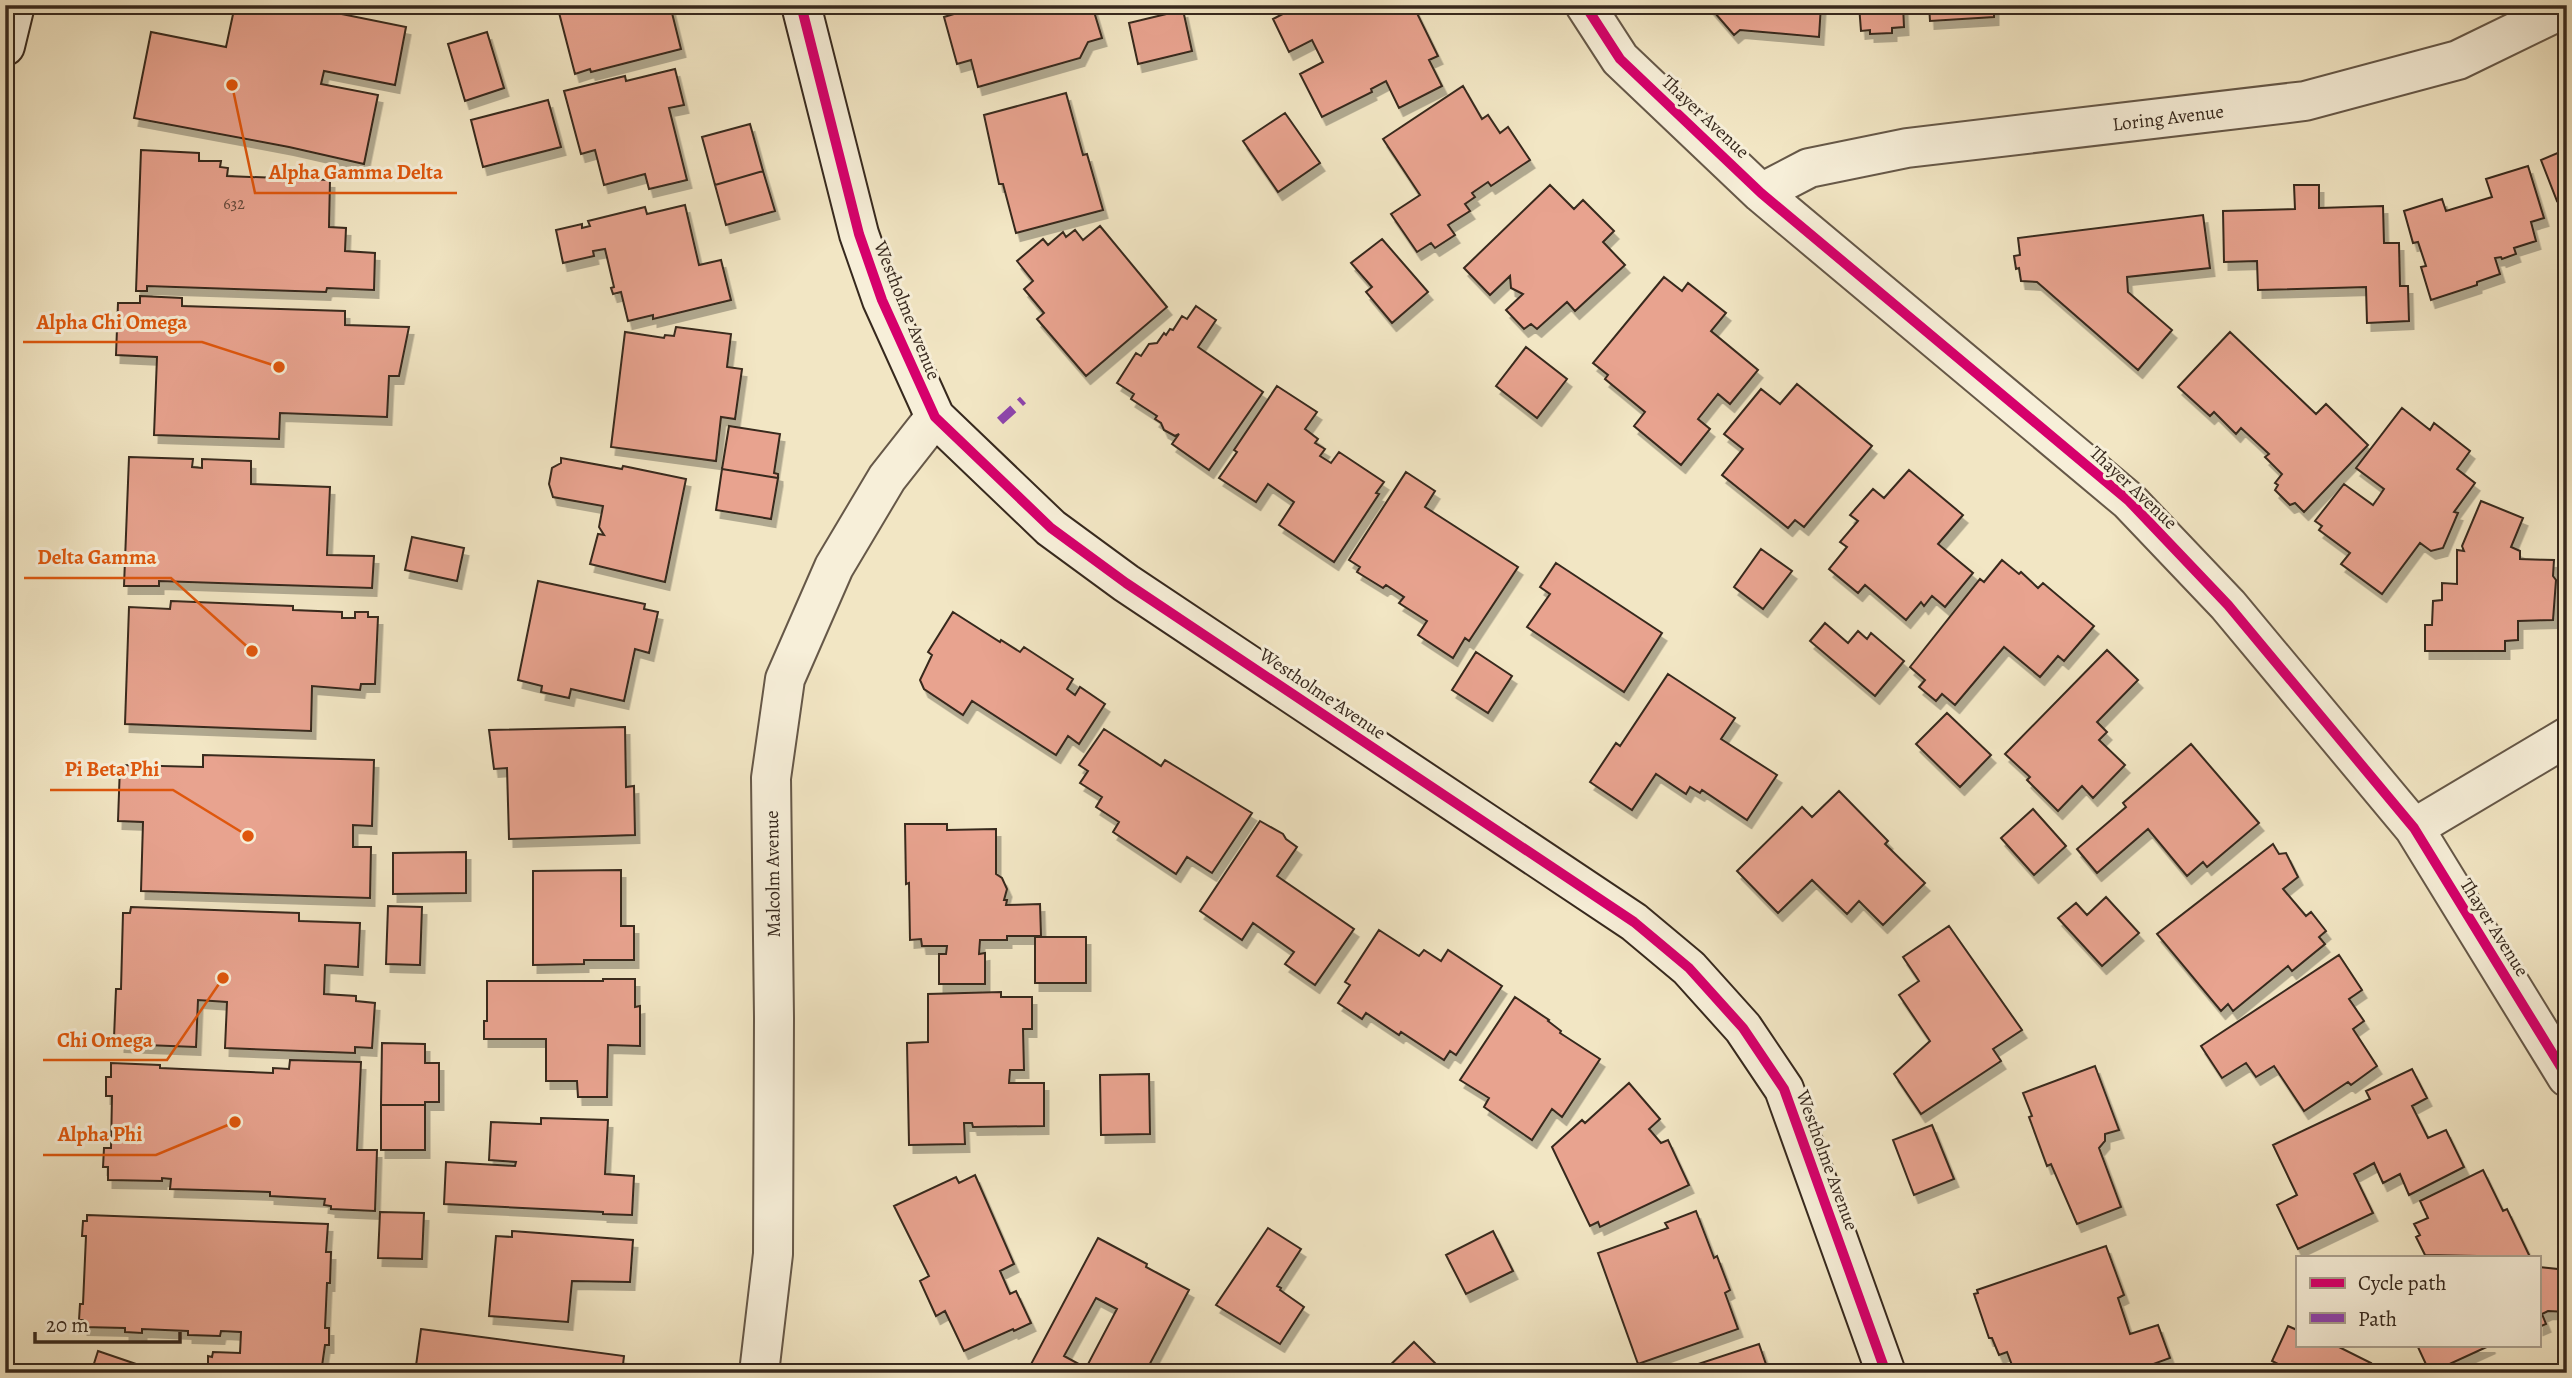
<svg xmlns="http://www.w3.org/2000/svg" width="2572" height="1378" viewBox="0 0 2572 1378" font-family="Alegreya,serif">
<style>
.building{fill:#e8a38f;stroke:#37291e;stroke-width:2;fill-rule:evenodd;filter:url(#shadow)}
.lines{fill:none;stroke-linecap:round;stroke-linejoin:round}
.street-casing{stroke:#665848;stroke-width:42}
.secondary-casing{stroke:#37291e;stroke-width:42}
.street{stroke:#f7efd9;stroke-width:38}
.secondary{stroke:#f7efd9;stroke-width:38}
.quiet{stroke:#8e44ad;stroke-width:9;stroke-dasharray:18 9;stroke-linecap:butt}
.cycleway-casing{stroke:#f7efd9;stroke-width:15}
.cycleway{stroke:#d6006c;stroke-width:10}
.labels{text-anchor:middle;stroke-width:6;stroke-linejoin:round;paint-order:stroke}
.number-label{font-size:16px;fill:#63483a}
.street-label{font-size:19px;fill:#37291e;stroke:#f7efd9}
.leader{fill:none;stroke:#df570d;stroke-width:2.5}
.callout-dot{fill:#df570d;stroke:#f7efd9;stroke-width:2.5}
.callout-label{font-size:21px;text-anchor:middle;font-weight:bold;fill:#df570d;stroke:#f7efd9;stroke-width:6;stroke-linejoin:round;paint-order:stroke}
</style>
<defs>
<filter id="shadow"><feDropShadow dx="4.5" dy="8" stdDeviation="0" flood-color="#0004"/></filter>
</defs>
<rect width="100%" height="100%" fill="#f2e6c4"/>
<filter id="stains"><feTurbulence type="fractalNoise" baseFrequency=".00286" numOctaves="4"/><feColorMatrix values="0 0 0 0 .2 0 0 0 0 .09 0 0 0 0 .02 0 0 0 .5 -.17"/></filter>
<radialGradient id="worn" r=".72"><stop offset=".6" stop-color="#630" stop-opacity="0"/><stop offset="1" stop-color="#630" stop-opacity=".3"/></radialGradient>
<!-- building -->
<path class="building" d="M235,5H297L406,27L395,85L324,71L321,84L378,95L364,164L289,147L134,118L151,32L226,47Z
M557,5H670L681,49L591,72L590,69L575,74Z
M954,5H1092L1102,38L1088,42L1080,58L978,87L971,60L957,64L944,17L957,13Z
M1300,5H1413L1438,56L1429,60L1442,86L1399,108L1386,81L1371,89L1372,92L1322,117L1300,74L1323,62L1312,40L1289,52L1273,19Z
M1708,5H1821L1819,37L1740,30L1734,35Z
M1859,5H1903L1904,27L1892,28V33L1870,34V30L1861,31Z
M1929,5H1994V17L1930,21Z
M1183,10L1192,51L1138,64L1129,23Z
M487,32L504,88L465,101L448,44Z
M675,69L684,105L669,108L687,180L649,189L645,174L604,185L595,150L581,154L564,91L625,76L626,81Z
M1463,86L1482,119L1488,115L1500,133L1508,127L1530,160L1491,186L1488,182L1472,193L1475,197L1465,204L1470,211L1448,225L1455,235L1435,248L1431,243L1417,252L1391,214L1420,195L1383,139Z
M1066,93L1083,155L1087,154L1103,210L1016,233L1003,184H999L984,115Z
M548,100L561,147L483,167L471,120Z
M1285,113L1320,163L1278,192L1243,141Z
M750,124L763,171L715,185L702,137Z
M2567,149V213L2561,199L2557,201L2541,160Z
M141,150L199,153V161H221L220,167L228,168L227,176L330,180L329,227L346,228L345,251L375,253L374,290L327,288L326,292L147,286V291H136Z
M2528,166L2544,218L2531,222L2536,241L2514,248L2516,254L2502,259L2501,257L2495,258L2500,274L2477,282V285L2431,300L2421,267L2426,266L2418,242L2413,243L2404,211L2442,199L2446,211L2492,197L2486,179Z
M763,171L775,211L726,225L715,185Z
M1550,185L1574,209L1583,200L1614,231L1603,242L1625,265L1575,311L1567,302L1537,329L1531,324L1524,329L1506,310L1523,294L1511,288L1510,276L1490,295L1464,268Z
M2294,185H2319V208L2383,206L2384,243H2399L2400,286H2408L2409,321L2367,323L2366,287L2258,290L2257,261L2224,262L2223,211L2295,209Z
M685,205L699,265L721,260L731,300L653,319V315L628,321L621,292L613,294L611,288L614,287L605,249L593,251L594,256L563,263L556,230L582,224V228L590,226L588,221L645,207L647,214Z
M2203,215L2210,268L2127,277L2128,292L2172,330L2138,370L2037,282L2021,281L2019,268L2016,269L2014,256L2020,255L2018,238Z
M1100,226L1167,307L1086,376L1037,319L1044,313L1024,289L1033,281L1017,261L1043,239L1048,245L1063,232L1066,237L1075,230L1083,240Z
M1382,239L1428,292L1392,323L1366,292L1372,287L1351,263Z
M1664,277L1682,291L1688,283L1726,313L1711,331L1758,370L1730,404L1718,394L1698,419L1710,429L1681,465L1634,426L1645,412L1605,379L1608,375L1593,363Z
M140,296L182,298V306L345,311V325L409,327L399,376H389L387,417L280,413L279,439L154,435L157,357L116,355L118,303H140Z
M1196,306L1216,320L1198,347L1263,392L1209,470L1172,444L1179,434L1175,436L1164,430L1161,423L1155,419L1157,416L1131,399L1134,394L1117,383L1136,353L1141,356L1149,344L1157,343L1164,333L1166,335L1170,329L1173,330L1182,316L1187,319Z
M676,327L731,334L727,367L742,369L735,419L721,417L716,461L611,447L625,332L664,338L665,335L674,336Z
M2230,332L2316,414L2326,404L2368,445L2304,512L2295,503L2290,505L2275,490L2278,485L2275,483L2282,474L2265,457L2269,454L2241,428L2236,434L2214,412L2210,416L2178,387Z
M1526,347L1567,379L1537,418L1496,386Z
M1797,384L1872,446L1804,527L1795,520L1788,528L1722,475L1743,449L1724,434L1761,389L1780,404Z
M1277,386L1317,412L1305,429L1318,439L1315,443L1325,449L1320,456L1331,463L1339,452L1384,482L1376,493L1379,494L1334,562L1279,525L1294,502L1268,484L1256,502L1219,478L1237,452L1234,450Z
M2402,408L2430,430L2434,423L2470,451L2457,469L2475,483L2454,512L2458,513L2443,548L2431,551L2420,543L2382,594L2341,564L2350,553L2319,530L2322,526L2315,521L2344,484L2373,505L2378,498L2384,489L2356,468Z
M729,426L780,434L774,473L778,474V478L722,469Z
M129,457L193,459L192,467L202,468V459L251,461V484L330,487L327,555L374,556L372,588L159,581V586H124Z
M561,458L622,469L623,466L686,479L665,582L590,564L598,534L604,535L599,527L603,506L553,497L549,484L552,468L561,463Z
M722,469L778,478L771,519L716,510Z
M1909,470L1963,515L1938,544L1973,573L1945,607L1932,596L1924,606L1921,602L1906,620L1865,585L1858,593L1829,569L1847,547L1840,542L1858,521L1850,515L1873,489L1884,498Z
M1406,472L1435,491L1425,507L1518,567L1469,641L1465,638L1453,658L1418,635L1427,621L1399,603L1404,597L1386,585L1383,588L1357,572L1360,567L1349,560Z
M2481,501L2523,518L2511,547L2520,551V559L2554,560L2553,576L2556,580L2553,620L2518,621V640L2505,641V651H2425V625H2432L2433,601L2442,600V583L2457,584V550L2464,551L2462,546Z
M412,537L464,548L457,581L405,570Z
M1761,549L1792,571L1763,609L1734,587Z
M2002,560L2019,574L2021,572L2038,588L2043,583L2094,626L2064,661L2058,656L2040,677L2004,647L1955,705L1942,694L1936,701L1919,687L1925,680L1910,667L1980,579L1984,582Z
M1556,563L1662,633L1624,692L1527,627L1550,594L1540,587Z
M538,581L645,604L644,609L658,612L649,653L635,649L624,701L571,689L569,698L541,692L542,686L518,680Z
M171,601L293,606V610L342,612V618H355V612H368V617H378L375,684H361L360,690L312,686L311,731L125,724L129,607L170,609Z
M953,612L1000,642L1001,640L1020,652L1024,647L1073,679L1067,689L1075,695L1080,687L1105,704L1079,744L1068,736L1056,755L972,701L963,715L924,689L920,680L932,655L928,652Z
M1825,623L1848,643L1858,631L1867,639L1871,633L1904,661L1875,696L1810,641Z
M2107,650L2138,680L2097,722L2107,732L2099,740L2125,765L2093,798L2082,786L2058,811L2027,780L2030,777L2005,754Z
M1476,652L1512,676L1488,713L1452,690Z
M1668,674L1735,718L1721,739L1777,775L1747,820L1702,790L1700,793L1690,787L1686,794L1656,774L1632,810L1590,782L1616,743L1620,746Z
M1947,713L1991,755L1960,787L1916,744Z
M625,727L626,787L634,786L635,835L509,839L507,768L494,769L489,730Z
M1104,729L1161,766L1165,760L1252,813L1212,873L1187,857L1176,874L1113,832L1119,822L1096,807L1102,797L1080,783L1088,771L1079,765Z
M2191,744L2259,823L2207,867L2203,862L2187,876L2148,829L2097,873L2077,849L2126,807L2123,803Z
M203,755L374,760L372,826L353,825V847H371L370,898L141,891L143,822L118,821L120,765L203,767Z
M1839,791L1888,841L1885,844L1925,883L1883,925L1859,901L1847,914L1812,880L1778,913L1737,871L1802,807L1812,817Z
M2033,809L2066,846L2034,875L2001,838Z
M1260,821L1283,834L1286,839L1297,847L1277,876L1354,929L1315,985L1285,964L1294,952L1253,923L1242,940L1200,911Z
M905,824H947V830L996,829V874L1002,878L1007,889L1004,900H1007L1006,905L1040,904L1041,936H1007V940H980L979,954L985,953V984H939V954H946L947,946H922L921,939L910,940L909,883L906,884Z
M2273,844L2279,854L2286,853L2298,877L2283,889L2306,916L2311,912L2326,931L2319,937L2325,944L2292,971L2288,966L2233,1011L2228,1004L2221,1011L2157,934Z
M466,852V893L393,894V853Z
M621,870V926H634V960H584V964L533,965V871Z
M2106,897L2139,933L2102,966L2058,918L2076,903L2087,915Z
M388,906L422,907L420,965L386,964Z
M131,907L299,913V921L360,923L358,967L325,965L324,994L356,996V1001L375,1003L372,1048L355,1047V1053L225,1048L227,1002L198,1000L196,1047L120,1044V1038H114L116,989H121L123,913H130Z
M1949,926L2022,1030L1993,1049L2001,1061L1921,1114L1894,1074L1930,1041L1899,995L1919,981L1903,957Z
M1379,930L1419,956L1424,950L1441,961L1448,950L1502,986L1456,1055L1450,1051L1444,1060L1401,1032L1399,1035L1366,1013L1362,1019L1338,1003L1350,985L1345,982Z
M1035,937H1086V983H1035Z
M2339,955L2362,990L2349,999L2364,1021L2353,1029L2377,1066L2351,1085L2348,1082L2304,1111L2274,1066L2256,1077L2246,1063L2222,1078L2201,1046Z
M603,979H635V1007L640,1006V1046L608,1045L607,1097H578L577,1081H546V1039H484V1021H487V981H603Z
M1001,992V997H1032V1029H1023L1024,1070H1010L1009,1083H1044V1126L973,1127L972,1123H964L965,1144L909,1145L907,1043L928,1042V994Z
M1515,997L1549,1020L1548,1021L1561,1031L1560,1033L1600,1059L1562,1117L1552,1109L1532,1140L1484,1107L1489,1098L1460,1080Z
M382,1043L425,1044V1063H439V1102H425V1105H381Z
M290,1060L361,1062L357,1150H377L375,1211L331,1209V1206L324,1205L325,1199L270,1196V1192L170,1189L171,1179L162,1178V1181L108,1180V1167H103L104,1148H111L112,1096H106V1077H111V1063L160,1065V1068L273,1073V1068L289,1069Z
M2095,1066L2119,1130L2105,1134V1141L2099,1148L2121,1207L2077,1224L2051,1164L2047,1166L2029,1117L2032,1116L2023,1093Z
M2412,1069L2427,1098L2412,1106L2428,1138L2446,1130L2464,1167L2409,1195L2400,1174L2383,1183L2374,1163L2354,1174L2373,1213L2298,1249L2277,1205L2297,1195L2273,1145L2370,1099L2366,1091Z
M1149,1074L1150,1134L1101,1135L1100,1075Z
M1629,1083L1660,1119L1649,1129L1661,1143L1668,1140L1689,1185L1600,1227L1598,1222L1590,1226L1552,1147L1582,1120L1585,1123Z
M381,1105H425V1150H381Z
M541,1118L608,1120L605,1174L634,1176L632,1215L603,1214V1212L444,1204L446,1162L515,1166L516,1162L489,1160L491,1122L541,1124Z
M1932,1125L1954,1179L1914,1195L1893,1140Z
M2483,1170L2503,1211L2507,1209L2530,1257L2425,1255L2416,1237L2420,1235L2414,1224L2428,1218L2420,1201Z
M975,1175L1014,1264L1000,1271L1010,1294L1016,1291L1031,1323L1014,1331L1013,1329L964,1351L945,1311L936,1316L920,1281L929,1276L894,1206L956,1177L959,1183Z
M1696,1211L1714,1258L1717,1256L1730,1290L1725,1293L1738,1329L1638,1364L1598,1253L1668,1228L1665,1223Z
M380,1212L424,1213L422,1259L378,1258Z
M87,1215L328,1224L326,1252H331L330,1283H327L325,1328H329V1345H325L321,1373H208V1356L212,1357L213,1352L240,1353L241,1332L221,1331L220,1336L188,1335V1331L142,1329V1333L125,1332V1328L83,1327V1320H79L80,1304H83L86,1236H82L83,1221H87Z
M1268,1228L1301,1249L1277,1286L1281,1288L1280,1290L1304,1307L1280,1344L1216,1305Z
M512,1231L633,1240L630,1282L572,1281L568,1322L489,1316L496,1236L512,1237Z
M1493,1231L1513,1271L1466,1294L1446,1255Z
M1098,1238L1147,1264L1146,1267L1189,1290L1145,1373H1039L1029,1368ZM1096,1298L1117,1309L1086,1368L1064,1356Z
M2106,1246L2124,1295L2118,1298L2130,1334L2158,1325L2170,1358L2129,1373H2015L2007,1352L1999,1355L1992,1338H1989L1974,1294L1978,1293L1977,1290Z
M2539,1267L2567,1270V1312L2548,1311L2542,1314L2546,1324L2539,1327Z
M2288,1326L2297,1330V1345H2335L2371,1363L2368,1370L2373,1373H2274L2278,1364L2272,1361Z
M421,1329L624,1356L622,1373H415Z
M1414,1342L1444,1372L1382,1373Z
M1759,1344L1769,1373H1663L1673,1369L1674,1372Z
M2417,1345H2491L2430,1373Z
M98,1351L136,1364L134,1373H91Z"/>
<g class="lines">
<!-- street casing -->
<g class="street-casing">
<path id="street" d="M1585,5L1620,59L1761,193L2129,501L2228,605L2414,828L2567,1077
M1761,193L1809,168L1907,148L2305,101L2458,60L2567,7
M2414,828L2567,737
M759,1373L773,1254L774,1018L771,778L785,679L834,567L887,478L935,417"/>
</g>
<!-- secondary casing -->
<g class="secondary-casing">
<path id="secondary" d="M801,5L859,234L882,300L935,417L1051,528L1126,583L1634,922L1689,968L1743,1028L1784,1089L1886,1373
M5,46L15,5"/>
</g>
<!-- street -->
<use href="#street" class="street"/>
<!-- secondary -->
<use href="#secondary" class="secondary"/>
<!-- quiet -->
<path class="quiet" d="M1000,421L1023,400"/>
<!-- cycleway casing -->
<g class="cycleway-casing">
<path id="cycleway" d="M801,5L859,234L882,300L935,417L1051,528L1126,583L1634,922L1689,968L1743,1028L1784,1089L1886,1373
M1585,5L1620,59L1761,193L2129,501L2228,605L2414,828L2567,1077"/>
</g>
<!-- cycleway -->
<use href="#cycleway" class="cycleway"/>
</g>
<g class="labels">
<!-- number labels -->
<g class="number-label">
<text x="234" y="209">632</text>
</g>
<!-- street labels -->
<g class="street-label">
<text transform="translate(1706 116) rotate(43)" y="7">Thayer Avenue</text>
<text transform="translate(2168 117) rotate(-7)" y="7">Loring Avenue</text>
<text transform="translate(908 310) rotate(68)" y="7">Westholme Avenue</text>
<text transform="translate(2134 487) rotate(43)" y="7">Thayer Avenue</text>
<text transform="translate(1323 693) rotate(34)" y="7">Westholme Avenue</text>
<text transform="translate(772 874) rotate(-91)" y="7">Malcolm Avenue</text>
<text transform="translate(2495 927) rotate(58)" y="7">Thayer Avenue</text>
<text transform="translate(1828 1160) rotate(70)" y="7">Westholme Avenue</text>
</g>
</g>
<!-- callouts -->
<path class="leader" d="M232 85L255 193H457M279 367L202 342H23M252 651L171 578H24M248 836L173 790H50M223 978L167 1060H43M235 1122L156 1155H43"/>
<g class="callout-dot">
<circle cx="232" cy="85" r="7"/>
<circle cx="279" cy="367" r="7"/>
<circle cx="252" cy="651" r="7"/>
<circle cx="248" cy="836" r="7"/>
<circle cx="223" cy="978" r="7"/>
<circle cx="235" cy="1122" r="7"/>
</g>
<g class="callout-label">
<text x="356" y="179">Alpha Gamma Delta</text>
<text x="112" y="329">Alpha Chi Omega</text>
<text x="97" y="564">Delta Gamma</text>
<text x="112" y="776">Pi Beta Phi</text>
<text x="105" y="1047">Chi Omega</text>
<text x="100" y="1141">Alpha Phi</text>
</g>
<!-- margin -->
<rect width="2572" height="1378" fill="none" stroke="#f2e6c4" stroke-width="28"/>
<rect x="7" y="7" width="2558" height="1364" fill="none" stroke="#37291e" stroke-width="3.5"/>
<rect x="14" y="14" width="2544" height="1350" fill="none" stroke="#37291e" stroke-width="2"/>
<!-- legend -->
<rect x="2296" y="1256" width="245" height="91" fill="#f7efd9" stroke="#aaa08e" stroke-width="2"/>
<rect x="2310" y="1278" width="35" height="10" fill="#d6006c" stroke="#aaa08e" stroke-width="2"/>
<text x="2358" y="1290" font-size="21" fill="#37291e">Cycle path</text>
<rect x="2310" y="1313" width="35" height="10" fill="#8e44ad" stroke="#aaa08e" stroke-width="2"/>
<text x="2358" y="1326" font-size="21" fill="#37291e">Path</text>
<!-- scale -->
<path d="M35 1332v10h145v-10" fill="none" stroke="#37291e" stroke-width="3.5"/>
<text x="46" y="1332" font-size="21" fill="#37291e" stroke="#f7efd9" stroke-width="5" paint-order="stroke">20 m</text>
<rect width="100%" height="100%" filter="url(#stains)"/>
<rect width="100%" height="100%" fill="url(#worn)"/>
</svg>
